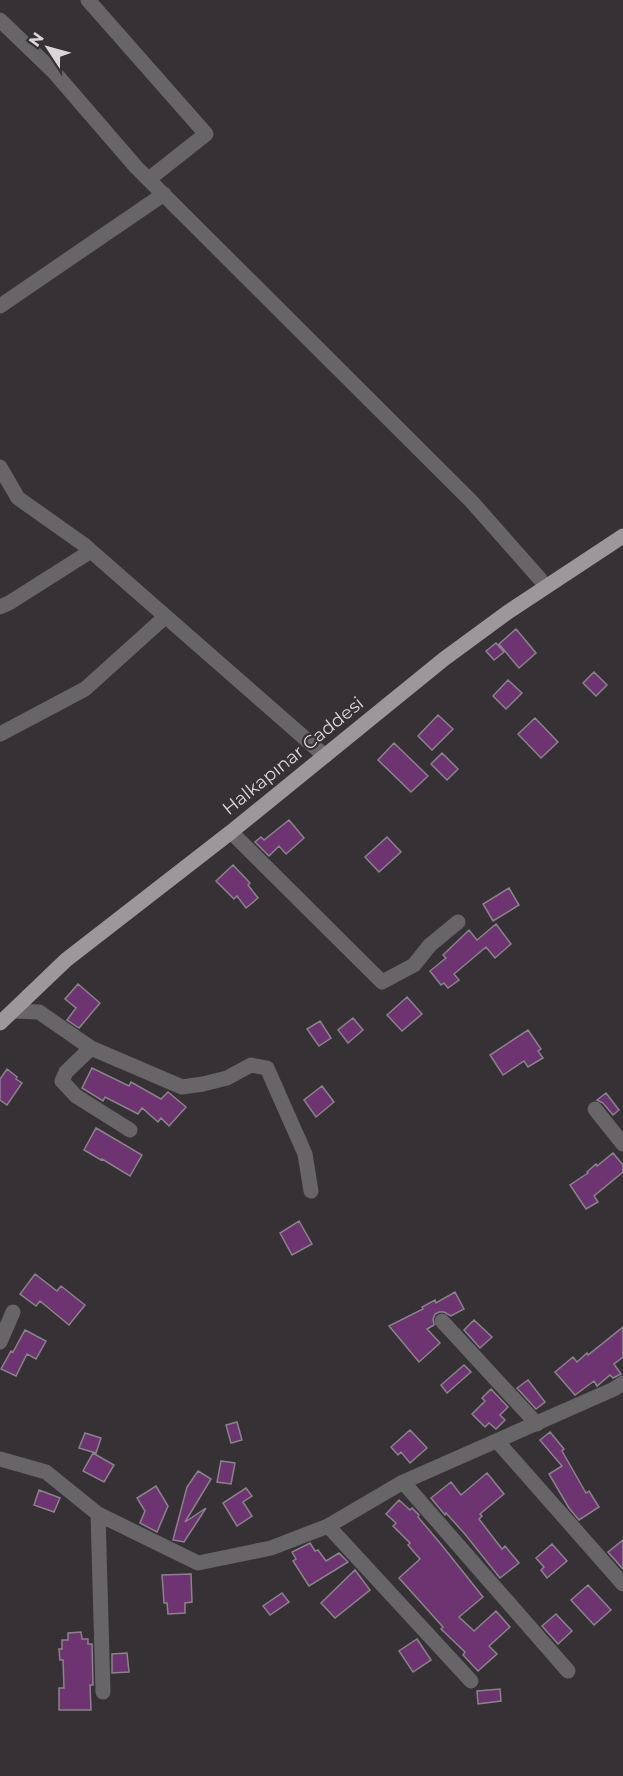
<svg xmlns="http://www.w3.org/2000/svg" width="623" height="1776" viewBox="0 0 623 1776" font-family="Montserrat,sans-serif">
<style>
.building{fill:#6d3471;stroke:#898489;stroke-width:1.5}
.lines{fill:none;stroke-linecap:round;stroke-linejoin:round}
.minor{stroke:#676567;stroke-width:15}
.major{stroke:#9b979b;stroke-width:15}
.labels{text-anchor:middle;stroke-width:4.5;stroke-linejoin:round;paint-order:stroke}
.street-label{font-size:18px;fill:#d9d6d9;stroke:#353135}
</style>
<rect width="100%" height="100%" fill="#353135"/>
<!-- building -->
<path class="building" d="M516,629L536,653L519,668L499,644Z
M496,643L504,652L494,660L486,651Z
M594,672L607,685L596,696L583,683Z
M508,680L522,693L506,709L493,696Z
M438,715L453,729L432,750L418,736Z
M535,718L558,742L541,758L518,734Z
M394,743L428,776L411,792L378,760Z
M442,753L458,769L447,780L431,764Z
M289,820L304,838L286,854L279,846L269,856L255,842L261,837L264,840Z
M387,837L401,852L379,872L365,857Z
M233,865L250,883L248,885L258,898L246,908L237,896L234,899L216,881Z
M509,888L519,905L493,921L483,904Z
M496,924L511,944L495,958L486,947L454,974L459,980L448,988L444,983L441,985L430,971L446,958L443,955L469,930L477,940Z
M78,984L100,1003L79,1028L67,1020L76,1008L65,999Z
M407,997L422,1014L402,1031L387,1015Z
M353,1018L363,1030L348,1043L338,1030Z
M320,1021L331,1038L319,1046L307,1029Z
M528,1030L541,1049L538,1051L543,1058L528,1067L524,1061L503,1075L490,1055Z
M92,1068L129,1086L131,1082L161,1099L168,1092L186,1107L169,1126L161,1118L158,1122L142,1108L138,1114L105,1097L103,1101L82,1088Z
M7,1069L17,1077L16,1079L22,1083L7,1105L0,1100V1079Z
M322,1086L334,1102L316,1117L304,1100Z
M606,1093L619,1110L613,1115L603,1103L597,1100Z
M96,1128L142,1155L130,1176L102,1159L101,1160L84,1150Z
M613,1153L623,1165V1172L594,1196L598,1202L586,1209L570,1185L588,1173L587,1172L596,1164L597,1166Z
M299,1221L312,1244L292,1255L280,1233Z
M35,1274L57,1291L61,1286L85,1305L69,1325L40,1301L36,1306L20,1294Z
M455,1292L464,1309L451,1316L444,1312H439L435,1314L433,1319L434,1325L427,1329L440,1343L419,1362L389,1326L423,1309L422,1307L435,1300L436,1303Z
M474,1320L492,1337L480,1348L464,1330Z
M623,1327V1357L614,1364L621,1374L613,1378L610,1375L597,1386L594,1381L575,1395L555,1372L573,1357L577,1362L587,1353L588,1355Z
M25,1330L46,1341L36,1359L27,1354L16,1376L1,1369L11,1351L13,1352Z
M464,1365L471,1372L447,1393L441,1385Z
M528,1380L545,1402L536,1409L517,1388Z
M491,1389L508,1407L500,1415L505,1420L496,1429L489,1423L485,1427L472,1414L485,1401L482,1398Z
M237,1422L242,1440L231,1443L226,1425Z
M410,1430L427,1448L410,1463L401,1452L398,1455L391,1447Z
M550,1432L564,1449L562,1451L586,1493L589,1491L599,1507L579,1520L569,1508L549,1474L562,1466L540,1440Z
M85,1433L101,1438L96,1453L79,1448Z
M93,1453L114,1465L104,1482L83,1471Z
M221,1461L235,1463L231,1484L217,1482Z
M198,1471L211,1479L185,1522L206,1508L184,1542L173,1540L187,1487Z
M487,1473L504,1494L480,1514L482,1516L479,1519L502,1549L505,1546L519,1563L500,1578L464,1533L446,1513L445,1515L431,1498L451,1482L461,1495Z
M156,1486L168,1506L157,1532L140,1523L145,1511L137,1498Z
M246,1488L252,1496L243,1502L252,1516L237,1526L223,1503Z
M39,1490L60,1498L54,1512L34,1505Z
M399,1500L410,1510L412,1508L419,1515L418,1517L440,1543L483,1597L459,1617L474,1631L496,1611L510,1627L489,1646L497,1654L478,1671L463,1655L465,1652L441,1629L443,1627L399,1578L420,1559L408,1545L410,1543L393,1526L396,1523L386,1514Z
M623,1540V1569L608,1552Z
M310,1543L315,1551L318,1550L326,1561L339,1553L348,1562L309,1586L293,1561L296,1559L292,1552Z
M552,1544L567,1561L547,1578L541,1570L544,1567L536,1558Z
M355,1570L370,1590L335,1618L321,1603Z
M191,1574L192,1602L185,1603V1613L168,1614L167,1603H164L162,1575Z
M588,1585L611,1610L594,1625L571,1600Z
M282,1593L289,1602L270,1615L263,1606Z
M556,1614L572,1631L558,1644L542,1626Z
M81,1632L82,1639H88V1644H92L93,1685H90L91,1710H59V1688H64L63,1660H60L59,1649H62V1640H68V1633Z
M417,1639L431,1660L413,1672L399,1651Z
M127,1653L129,1672L112,1673V1654Z
M500,1689L501,1701L478,1704L477,1691Z"/>
<g class="lines">
<!-- minor -->
<path class="minor" d="M88,0L206,134L149,179
M0,20L54,72L136,167L472,502L540,579
M0,306L164,194
M0,467L18,498L83,544L325,756
M0,607L9,603L91,551
M0,734L85,689L165,617
M231,832L382,982L414,965L430,945L458,922
M13,1011L39,1012L91,1048L182,1087L203,1084L227,1078L251,1065L267,1068L305,1154L311,1191
M91,1048L66,1072L62,1081L76,1096L130,1130
M595,1109L623,1144
M442,1321L537,1424
M0,1342L13,1312
M497,1441L623,1584
M0,1459L46,1472L98,1514L198,1563L271,1548L328,1526L403,1482L614,1389L623,1383
M403,1482L568,1671
M98,1514L103,1692
M328,1526L471,1681"/>
<!-- major -->
<path class="major" d="M0,1023L66,960L231,832L444,659L508,612L623,536"/>
</g>
<g class="labels">
<!-- street labels -->
<g class="street-label">
<text transform="translate(293 756) rotate(-39)" y="6">Halkapınar Caddesi</text>
</g>
</g>
<!-- north arrow -->
<g transform="translate(48 48) rotate(306)" stroke="#353135" stroke-width="4.5" paint-order="stroke">
<path d="M0-4.5L10 22L0 15L-10 22Z" fill="#d9d6d9"/>
<text y="-9" font-size="16" font-weight="bold" text-anchor="middle" fill="#d9d6d9">N</text>
</g>
</svg>
